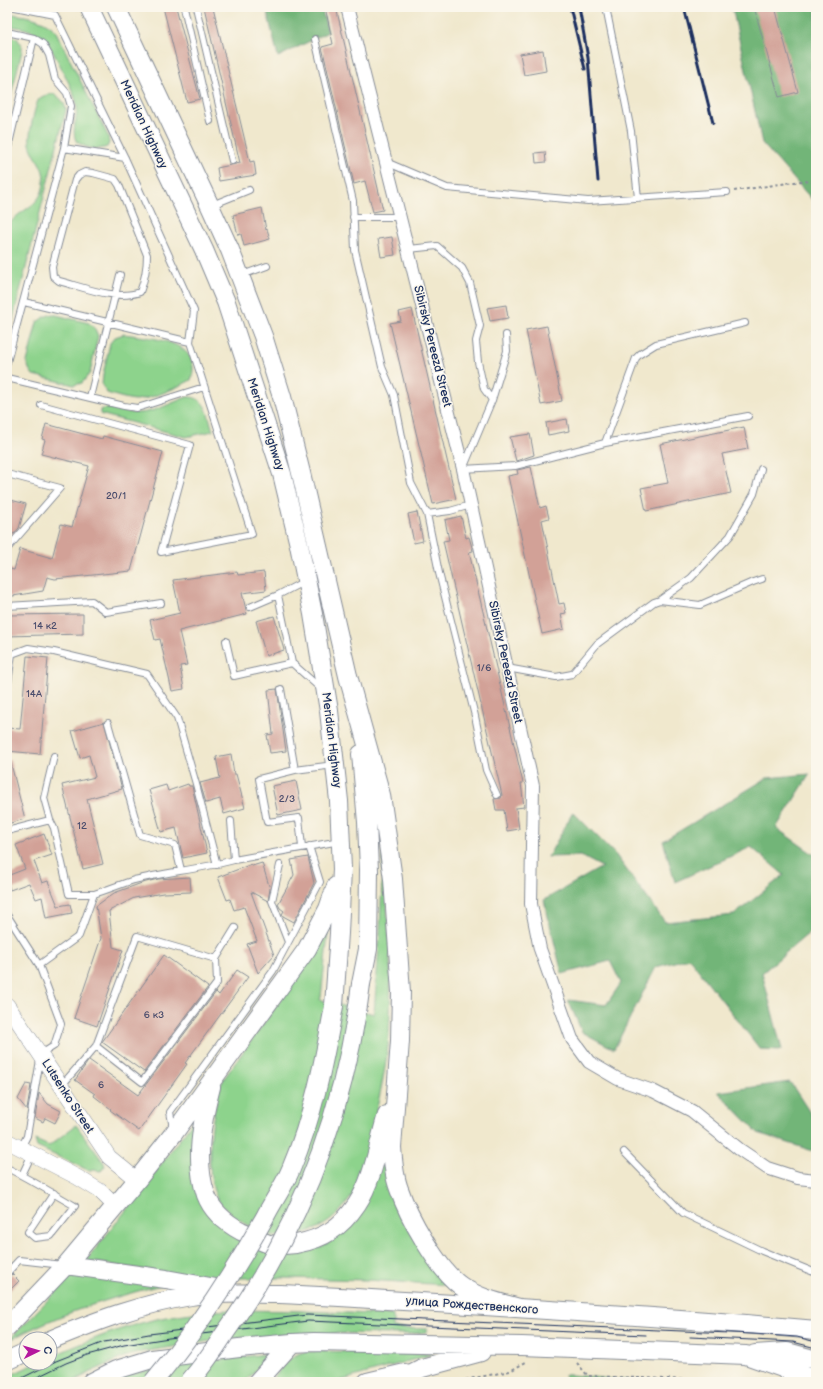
<svg xmlns="http://www.w3.org/2000/svg" width="823" height="1389" viewBox="0 0 823 1389" font-family="'Balsamiq Sans',sans-serif">
<style>
.green{fill:#8dd38c;stroke:#548175}
.forest{fill:#72b578;stroke:#46726b}
.building{fill:#d2a197}
.lines{fill:none;stroke-linecap:round;stroke-linejoin:round}
.service-casing{stroke:#868c96;stroke-width:8}
.minor-casing{stroke:#868c96;stroke-width:14}
.tertiary-casing{stroke:#868c96;stroke-width:16}
.primary-casing{stroke:#868c96;stroke-width:20}
.path{stroke:#868c96;stroke-width:2;stroke-dasharray:3 3;stroke-linecap:butt}
.service{stroke:#fff;stroke-width:6}
.minor{stroke:#fff;stroke-width:12}
.tertiary{stroke:#fff;stroke-width:15}
.primary{stroke:#fff;stroke-width:18}
.tram{stroke:#1b2f5e;stroke-width:1}
.rail{stroke:#1b2f5e;stroke-width:3}
.primary-bridge-casing{stroke:#868c96;stroke-width:20;stroke-linecap:butt}
.primary-bridge{stroke:#fff;stroke-width:18}
.labels{text-anchor:middle;stroke-width:3;stroke-linejoin:round;paint-order:stroke}
.number-label{font-size:10px;fill:#494c6c}
.street-label{font-size:12px;fill:#1b2f5e;stroke:#fbf7ec}
</style>
<rect width="100%" height="100%" fill="#fbf7ec"/>
<filter id="ink" filterUnits="userSpaceOnUse"><feTurbulence type="fractalNoise" baseFrequency=".025" numOctaves="2"/><feDisplacementMap in="SourceGraphic" scale="8" xChannelSelector="R" yChannelSelector="G"/><feConvolveMatrix kernelMatrix="1 2 1 2 8 2 1 2 1" color-interpolation-filters="sRGB"/></filter>
<filter id="wash" filterUnits="userSpaceOnUse"><feTurbulence type="fractalNoise" baseFrequency=".012" numOctaves="4" result="noise"/><feDisplacementMap in="SourceGraphic" scale="16" xChannelSelector="R" yChannelSelector="G"/><feGaussianBlur stdDeviation="0.9" result="paint"/><feColorMatrix in="noise" values="0 0 0 0 0 0 0 0 0 0 0 0 0 0 0 0 0 1.4 0 .05"/><feComposite in="paint" operator="in"/></filter>
<g filter="url(#wash)">
<rect width="100%" height="100%" fill="#f0e8cd"/>
<!-- green -->
<path class="green" d="M7,13C24,16 42,17 55,30L108,136L109,143L107,147C96,151 85,148 76,141C71,129 78,118 77,105C76,95 52,47 44,39C37,31 17,25 7,27Z
M7,36L17,38L22,46V51L7,111Z
M53,94C61,98 64,101 66,110L7,342V230C13,209 43,210 44,181C45,166 33,157 30,144C28,138 35,104 39,99C43,95 48,95 53,94Z
M52,314L89,323L95,329L98,336L90,373L82,383L74,385L33,375L29,369L27,362L37,322L44,317Z
M124,334C150,338 204,340 191,380C178,387 150,400 135,400C126,399 116,396 107,393L102,385L103,375L110,343L115,337Z
M187,397C207,396 208,416 213,431L186,437L100,414V410C113,405 125,414 138,413C153,413 173,402 187,397Z
M383,855C388,915 393,975 389,1035C387,1064 380,1093 374,1122C369,1146 366,1173 353,1194C339,1216 324,1229 299,1234C292,1235 284,1237 277,1236C266,1234 254,1228 245,1223C234,1216 223,1209 217,1198C203,1173 212,1105 223,1080L328,934L321,997L320,1000L374,1014L380,931Z
M196,1117L204,1208L302,1251L321,1247L332,1241L385,1153L448,1285L367,1280L284,1278H201L86,1261L142,1190Z
M76,1125L104,1163L105,1167L101,1171L93,1170L90,1171L37,1147L35,1140L49,1146Z
M75,1272L165,1284C110,1298 57,1314 8,1341Z
M230,1310L302,1311L393,1315V1328L428,1329L426,1332L411,1334L305,1333L216,1340L147,1351L124,1357L95,1370L72,1382H7V1377L36,1363H50V1357C87,1341 126,1325 166,1317C187,1313 209,1311 230,1310Z
M304,1352L318,1351L433,1354L336,1382H270C279,1371 289,1355 304,1352Z
M266,1354L268,1357L245,1382H114L132,1374L162,1367Z
M565,1375H571L643,1382H567Z"/>
<!-- forest -->
<path class="forest" d="M266,7H321L328,32L278,57Z
M732,7H816V204L762,143Z
M810,774L776,828L816,856V927L762,973L782,1050L760,1049L689,958L656,967L614,1049L582,1032L568,1000L606,1005L621,983L610,961L562,974L544,900L602,867L581,856L548,857L573,812L615,854L665,922L734,915L784,875L751,847L675,882L663,841L767,778Z
M790,1082L816,1122V1152L758,1133L718,1092Z"/>
<g id="blocks">
<!-- building -->
<path class="building" d="M163,7H176L200,99L187,102Z
M204,7H213L250,162L254,161L256,175L219,181L217,168L240,163Z
M325,7H336L383,210L373,212L365,181L354,184L322,47L333,44Z
M754,7H775L798,92L779,97Z
M543,50L546,71L524,75L520,54Z
M545,152L546,162L536,163L535,153Z
M262,208L266,230L267,229L270,239L244,246L241,234L238,235L233,215Z
M392,237L395,255L381,257L378,239Z
M506,305L508,318L490,321L487,308Z
M412,309L456,499L433,504L390,323L401,321L399,312Z
M547,326L562,401L541,405L526,330Z
M567,419L569,431L548,435L546,423Z
M46,424L102,439L103,436L163,452L131,571L55,579L47,577L43,591L7,597V568L14,570L20,549L52,558L61,524L72,527L89,466L41,454L45,440L42,439Z
M744,427L748,449L722,454L731,493L646,511L641,488L668,483L660,444Z
M530,434L534,455L516,461L510,437Z
M531,467L540,508L546,506L549,518L542,520L559,604L564,603L566,613L561,614L564,629L542,634L508,476L518,474L517,470Z
M7,499L26,504L19,528L14,534L7,532Z
M417,512L423,541L414,543L408,514Z
M461,516L466,538L469,537L473,551L469,552L523,783H521L524,807L516,808L519,829L507,831L504,810H496L494,799L501,798L502,795L443,541L449,540L445,520Z
M237,572L238,575L264,572L266,590L242,593L247,614L179,631L187,665L180,666L184,689L172,691L160,639L155,640L150,620L180,613L173,580Z
M83,614V634L7,636V615Z
M274,616L284,650L266,656L256,621Z
M27,656L48,658L40,754L7,751V728L20,729Z
M277,689L286,751L270,753L267,735L273,734L268,690Z
M104,722L122,789L87,799L103,864L83,869L62,785L95,777L89,755L80,758L72,731Z
M231,754L234,774H236L245,808L224,814L220,799L206,803L200,783L220,778L216,757Z
M10,760L25,819L7,824V761Z
M296,781L302,810L278,815L272,786Z
M188,784L189,786H192L207,853L183,858L176,828L161,832L149,790L166,785L168,791Z
M44,834L52,855L34,861L42,883L48,881L58,906L70,904L72,913L46,918L42,897L36,899L29,883L10,890L7,881V876L25,869L16,845Z
M308,857L314,883L294,922L283,916L282,914L284,911L280,908L278,904L294,875L291,860Z
M262,863L270,889L268,901L251,892L274,955L258,973L247,944L257,941L244,907L234,910L230,899L227,900L218,877L252,864V866Z
M190,877L191,892L163,893L134,898L109,911L113,947L123,950L97,1026L74,1018L101,938L96,906L114,893L142,883L158,879Z
M164,955L208,987L144,1072L102,1042Z
M237,970L248,977L185,1063L187,1064L139,1131L110,1110L111,1109L94,1096L95,1094L75,1080L89,1060L138,1095L216,992L219,995Z
M26,1084L31,1085L27,1110L18,1099Z
M39,1093L48,1104L61,1111L55,1123L45,1118L43,1122L35,1118Z
M12,1274L19,1281L7,1293V1277Z"/>
</g>
</g>
<g filter="url(#ink)">
<use href="#blocks" fill-opacity="0" stroke="#868c96" stroke-width="1"/>
<g class="lines">
<!-- service casing -->
<g class="service-casing">
<path id="service" d="M15,7L55,15L125,158L194,311L190,342L252,534L161,552L190,445L41,405
M184,7L210,121
M196,7L232,161
M606,7L631,131L638,198
M7,32L34,38L43,44L49,55L55,79L67,93L71,106L64,148L7,362
M315,39L353,201L355,250L382,367L394,395L411,483L427,514L439,573L475,716L486,770L497,795
M64,148L125,158
M7,152L34,38
M386,162L447,188L588,201L727,192
M85,172L93,173L115,179L119,185L147,255C147,269 145,279 140,292C116,301 83,287 59,281L53,276L52,267L75,180L79,175Z
M212,205L249,190
M353,217H401
M409,249L437,246L462,268L470,283L480,326L476,341L478,362L484,389L492,400
M242,275L267,266
M24,302L190,342
M506,335L507,351L492,400L463,469L515,466L605,443L636,358L640,354L656,344L745,323
M7,378L124,406L137,408L147,405L204,387
M90,397L120,275
M605,443L748,416
M7,474L60,488L7,549
M427,514L450,511L471,505
M305,581L278,595L292,663L320,688
M660,600L691,578L730,536L754,494L761,469
M7,606L92,601L106,612L161,603
M250,607L278,595
M226,641L234,676L292,663
M507,668L556,677L572,674L597,644L654,602L660,600L700,605L753,582L762,579
M281,689L295,770
M7,690L12,654L28,648L54,652L147,674L177,718L196,784L217,865
M108,723L140,835L175,845L181,870
M54,756L44,798L50,820L54,828L69,894H94
M231,821L234,860
M7,831L50,820
M302,847L299,818L267,822L259,779L295,770L334,765
M280,865L272,901L288,942
M7,915L39,965L61,1024L54,1046L41,1054L27,1136L21,1148
M39,965L79,936L94,894C107,890 121,884 134,880C167,872 201,869 234,860L340,841
M96,1046L142,1082L217,983L216,959
M62,1085L96,1046L137,936L216,959L235,928
M173,1128L170,1112L273,971L320,882L309,846
M624,1152L683,1213L762,1251L816,1273
M7,1168C30,1179 52,1193 75,1206L51,1236L35,1238L28,1232L54,1193
M22,1175L32,1154
M7,1273L19,1260L62,1265"/>
</g>
<!-- minor casing -->
<g class="minor-casing">
<path id="minor" d="M347,7L463,469L507,668L533,786L531,904L540,949L572,1039L589,1062L618,1079L653,1091L692,1111L739,1149L767,1168L798,1178L816,1180"/>
</g>
<!-- tertiary casing -->
<g class="tertiary-casing">
<path id="tertiary" d="M7,1005L109,1157L137,1180
M7,1141L77,1177L100,1191L115,1206"/>
</g>
<!-- primary casing -->
<g class="primary-casing">
<path id="primary" d="M89,7L204,250L226,302L282,474L299,545L313,614L329,711L339,801L342,869L339,933L334,1006
M116,7L210,206L230,250L263,336L282,397L301,473L348,676L381,795L393,879L401,992L400,1041L392,1147C393,1162 394,1176 399,1189C408,1216 438,1270 461,1286C478,1298 500,1303 520,1308
M361,754L367,822L369,870L368,949L361,984
M211,1087C202,1121 194,1161 206,1195C212,1211 226,1223 241,1231C250,1235 259,1241 269,1244C277,1246 287,1245 296,1244C323,1239 341,1228 357,1204C374,1178 378,1144 387,1115
M66,1265L166,1279L216,1288
M7,1327L66,1265L137,1180L174,1133L284,981L307,949L328,909L336,886
M50,1340C96,1321 141,1304 191,1296C218,1292 252,1294 280,1294C327,1296 373,1299 420,1302C552,1310 684,1318 816,1330
M755,1354L787,1352L816,1360
M7,1361L26,1352
M92,1382L116,1370L152,1359L239,1348L292,1343L314,1342L522,1346L746,1355L816,1380
M257,1382L292,1343
M367,1382L405,1373
M394,1382L422,1368L481,1352"/>
</g>
<!-- path -->
<path class="path" d="M734,191L801,181L816,182
M577,1363L588,1376L744,1382
M454,1382L510,1371L526,1362"/>
<!-- service -->
<use href="#service" class="service"/>
<!-- minor -->
<use href="#minor" class="minor"/>
<!-- tertiary -->
<use href="#tertiary" class="tertiary"/>
<!-- primary -->
<use href="#primary" class="primary"/>
<!-- tram -->
<path class="tram" d="M690,1337L793,1342L816,1348
M14,1382L56,1361L104,1342L149,1334L307,1315L753,1334L797,1337L816,1342
M27,1382L66,1363L87,1355L124,1345L169,1338L308,1321L646,1335"/>
<!-- rail -->
<path class="rail" d="M570,7L585,69
M579,7L588,58L598,181
M684,7L713,123"/>
<!-- primary-bridge casing -->
<g class="primary-bridge-casing">
<path id="primary-bridge" d="M153,1382C196,1331 232,1276 265,1217C273,1201 284,1186 291,1169C313,1117 324,1061 334,1006
M189,1382C202,1367 214,1350 225,1333C300,1229 345,1111 361,984"/>
</g>
<!-- primary-bridge -->
<use href="#primary-bridge" class="primary-bridge"/>
</g>
</g>
<g class="labels">
<!-- number labels -->
<g class="number-label">
<text x="116" y="499">20/1</text>
<text x="45" y="629">14 к2</text>
<text x="484" y="671">1/6</text>
<text x="34" y="697">14А</text>
<text x="287" y="802">2/3</text>
<text x="82" y="829">12</text>
<text x="154" y="1018">6 к3</text>
<text x="101" y="1088">6</text>
</g>
<!-- street labels -->
<g class="street-label">
<text transform="translate(144 124) rotate(65)" y="4">Meridian Highway</text>
<text transform="translate(433 346) rotate(76)" y="4">Sibirsky Pereezd Street</text>
<text transform="translate(266 424) rotate(72)" y="4">Meridian Highway</text>
<text transform="translate(506 662) rotate(78)" y="4">Sibirsky Pereezd Street</text>
<text transform="translate(332 740) rotate(83)" y="4">Meridian Highway</text>
<text transform="translate(68 1096) rotate(57)" y="4">Lutsenko Street</text>
<text transform="translate(472 1305) rotate(4)" y="4">улица Рождественского</text>
</g>
</g>
<!-- margin -->
<rect width="823" height="1389" fill="none" stroke="#fbf7ec" stroke-width="24"/>
<!-- north arrow -->
<g transform="translate(38 1351) rotate(85)"><circle r="19" fill="#fbf7ec" stroke="#a1a7b3"/>
<path d="M0-3L7 15L0 10L-7 15Z" fill="#b5179e"/>
<text y="-6" font-size="11" font-weight="bold" text-anchor="middle" fill="#1b2f5e">С</text>
</g>
</svg>
